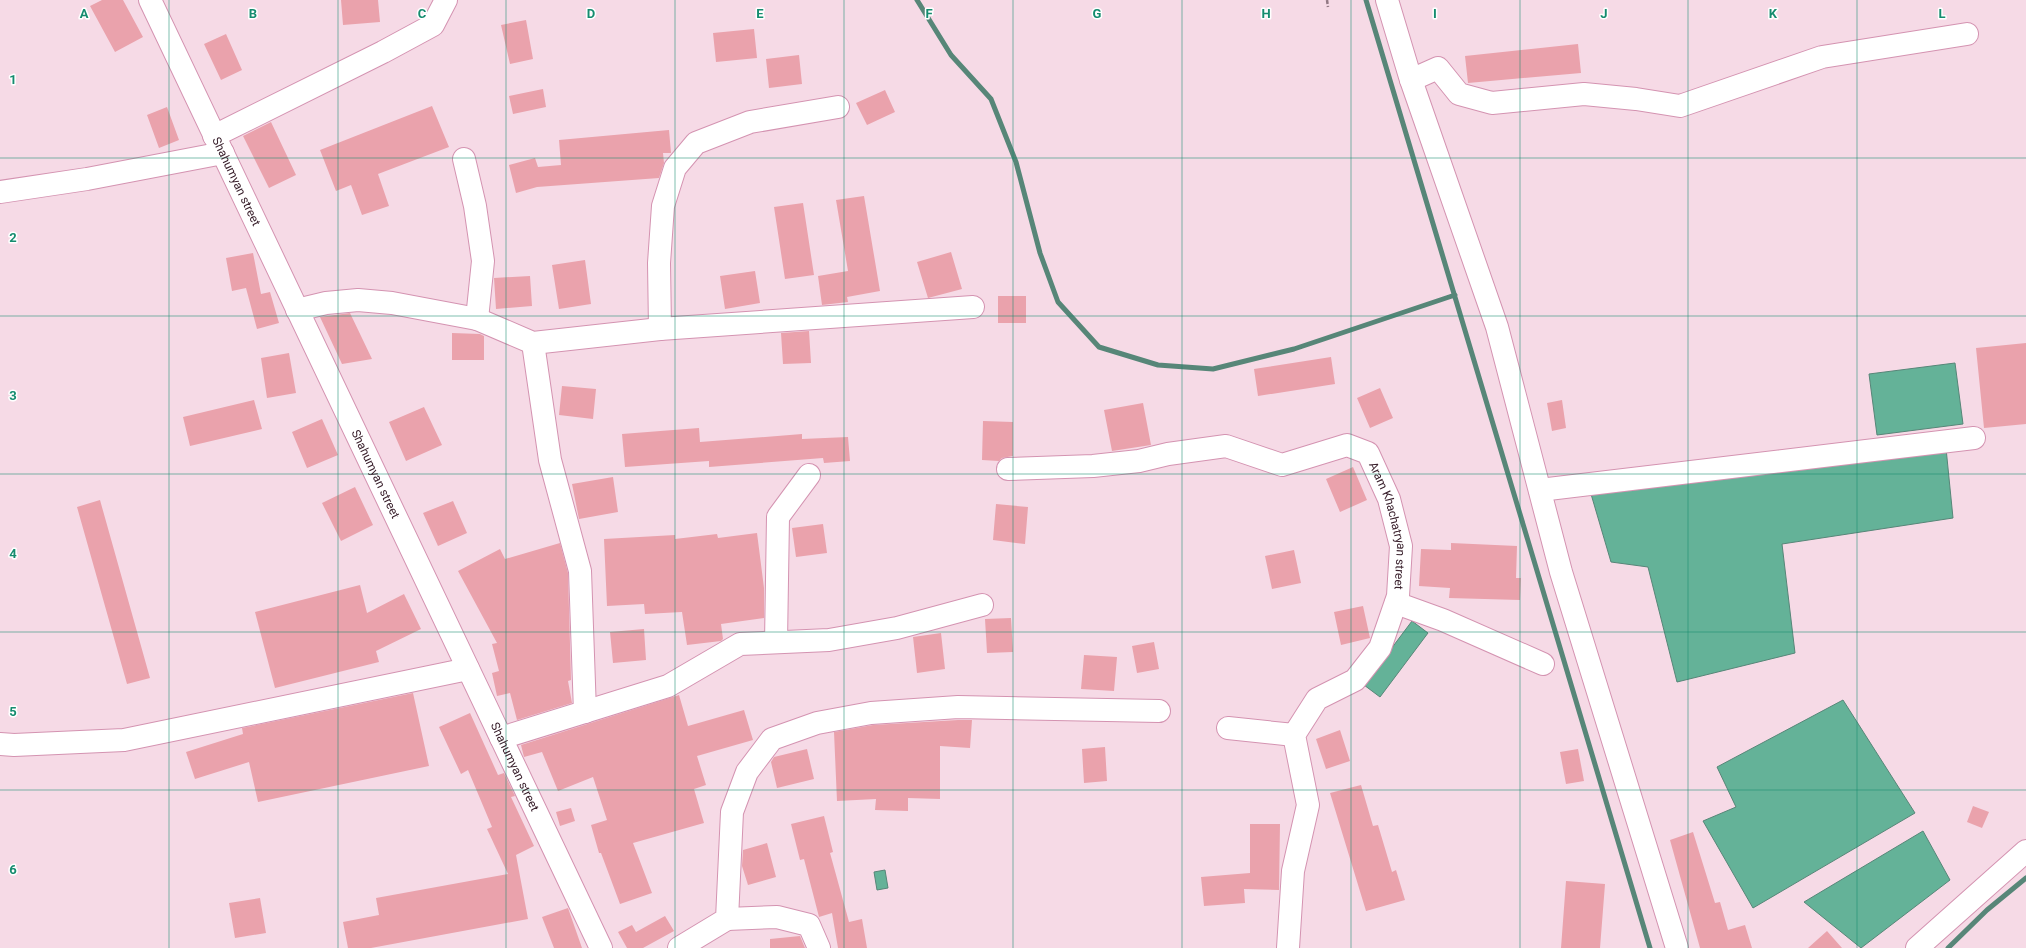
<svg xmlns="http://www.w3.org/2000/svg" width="2026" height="948" viewBox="0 0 2026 948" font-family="Roboto,sans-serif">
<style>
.water{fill:#64b298;stroke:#578678}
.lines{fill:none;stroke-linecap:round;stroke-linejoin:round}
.stream{stroke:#578678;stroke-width:5}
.building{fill:#eaa2ac}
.minor-casing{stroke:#d493b1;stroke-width:24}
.major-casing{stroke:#d493b1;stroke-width:24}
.path{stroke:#927884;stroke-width:2.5;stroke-dasharray:4 2;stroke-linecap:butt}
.minor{stroke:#fff;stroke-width:22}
.major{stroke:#fff;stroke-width:22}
.grid{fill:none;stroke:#158c6f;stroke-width:1;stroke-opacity:0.55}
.labels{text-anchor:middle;stroke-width:3;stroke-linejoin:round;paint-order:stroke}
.street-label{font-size:12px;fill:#3a212d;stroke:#fff}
.grid-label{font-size:13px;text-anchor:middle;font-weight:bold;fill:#158c6f;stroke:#fff;stroke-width:3;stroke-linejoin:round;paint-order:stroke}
</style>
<rect width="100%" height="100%" fill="#f6dae6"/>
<!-- water -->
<path class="water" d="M1955,363L1963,424L1877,435L1869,374Z
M1946,448L1953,518L1782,544L1795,653L1677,682L1648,567L1611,562L1591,494Z
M1412,621L1428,633L1380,697L1364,685Z
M1843,700L1915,813L1753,908L1703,821L1736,807L1717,767Z
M1923,831L1950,880L1861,948L1804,902Z
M885,870L888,888L877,890L874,872Z"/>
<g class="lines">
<!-- stream -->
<path class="stream" d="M917,0L951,55L991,99L1016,162L1040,253L1058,302L1099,347L1158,365L1213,369L1294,349L1455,295
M1366,0L1650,948
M1948,948L1987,910L2026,878"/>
</g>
<!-- building -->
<path class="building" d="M102,0H123L143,37L115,52L90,6Z
M341,0H378L380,22L343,25Z
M526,20L533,59L510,64L501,25Z
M754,29L757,58L716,62L713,33Z
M226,34L242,70L221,80L204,44Z
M1578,44L1581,73L1468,83L1465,56Z
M799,55L802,84L769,88L766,59Z
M543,89L546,107L513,114L509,96Z
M885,90L895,112L867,125L856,103Z
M432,106L449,147L378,174L389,206L362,215L351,185L336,191L320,150Z
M167,107L179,140L159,148L147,115Z
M271,122L296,175L269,188L243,136Z
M669,130L671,153H663L664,163L659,178L537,187L516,193L509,165L535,158L538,167L561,165L559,140Z
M864,196L880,291L847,297L848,302L822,305L818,276L848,271L836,200Z
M803,203L814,275L785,279L774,207Z
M951,252L962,289L928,298L917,262Z
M253,253L261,294L270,292L279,323L257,329L246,288L232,291L226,258Z
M585,260L591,304L559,309L552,265Z
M755,271L760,303L725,309L720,276Z
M530,276L532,306L496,309L494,278Z
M998,296H1026V323H998Z
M350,313L372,359L342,364L320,317Z
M809,331L811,363L783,364L781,333Z
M452,333L480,334L484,336V360H452Z
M2026,343V424L1984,428L1976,348Z
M289,353L296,393L267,398L261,358Z
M1331,357L1335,384L1258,396L1254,369Z
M562,386L596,389L593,419L559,415Z
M1380,388L1393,418L1370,428L1357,398Z
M254,400L262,429L190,446L183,417Z
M1562,400L1566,428L1552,431L1547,403Z
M1143,403L1151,445L1112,451L1104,410Z
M424,407L442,445L406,461L389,422Z
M322,419L338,455L307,468L292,432Z
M983,421L1013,422V456L1002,458L999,461L982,460Z
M699,428L700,442L802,434V439L848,437L850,461L824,463L823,458L709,467V461L625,467L622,434Z
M1353,467L1367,500L1340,512L1326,479Z
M613,477L618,512L579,519L572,484Z
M355,487L373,525L341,541L322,503Z
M100,500L150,678L127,684L77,507Z
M453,501L467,533L438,546L423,513Z
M996,504L1028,507L1025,544L993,540Z
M823,524L827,553L796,557L792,528Z
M757,533L764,588V618L721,624L723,639L721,641L687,645L682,612L645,614L644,604L607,606L604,539L675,535V539L717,534L718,538Z
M560,543L568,573L571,680L568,681L572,703L517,720L510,693L497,696L492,673L499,671L492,644L497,643L458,571L500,549L505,559Z
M1451,543L1517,546L1516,578H1521L1520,600L1449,598L1450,588L1419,586L1421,549L1451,550Z
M1294,550L1301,583L1272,589L1265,556Z
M360,585L367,613L404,594L421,629L376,651L379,662L275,688L255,612Z
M1363,606L1370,638L1341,645L1334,612Z
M1011,618L1013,652L987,653L985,619Z
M644,629L646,660L613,663L610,632Z
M941,633L945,669L917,673L913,637Z
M1154,642L1159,669L1137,673L1132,646Z
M1084,655L1117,657L1114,691L1081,689Z
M413,693L429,766L258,802L249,762L195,779L186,752L243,734L242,728Z
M679,695L688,726L744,710L753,740L697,756L706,785L694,789L704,823L633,843L652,893L620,904L601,853H599L591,825L607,820L593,777L558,791L542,752L524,757L521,745Z
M470,713L498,775L504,773L515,796L511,797L534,846L516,855L528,919L371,948H348L343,922L379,915L376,898L508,874L487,829L492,827L468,770L461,774L439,727Z
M958,720H972L970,748L940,746V799L908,798V811L875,810L876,799L837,801L834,732L873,725Z
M1340,730L1350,761L1326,769L1316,739Z
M1105,747L1107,781L1084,783L1082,749Z
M807,749L814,779L777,788L771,762L774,757Z
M1578,749L1584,781L1566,784L1560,752Z
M1361,785L1373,826L1378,825L1392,872L1396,870L1405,900L1366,911L1330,793Z
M1973,806L1989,812L1982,828L1967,822Z
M571,808L575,821L560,826L556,812Z
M824,816L833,852L830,853L849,922L862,919L867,948H838L832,913L819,917L804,859L800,860L791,824Z
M1250,824H1280L1279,890L1244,889L1245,903L1204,906L1201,877L1250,873Z
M1693,832L1715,903L1720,902L1728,930L1745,925L1752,948H1700L1670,840Z
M767,843L776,877L748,885L742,866L743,850Z
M1566,881L1605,884L1600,948H1561Z
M260,898L266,933L235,938L229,903Z
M568,908L582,948H554L542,917Z
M665,916L674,931L643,948H627L618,932L632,925L636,932Z
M1827,931L1842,948H1808Z
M800,936L805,948H770V939Z"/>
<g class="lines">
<!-- minor casing -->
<g class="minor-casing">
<g id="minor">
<path d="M1387,0L1411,80L1497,327L1561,572L1677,948"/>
<path d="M1411,80L1438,68L1459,94L1492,103L1584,94L1636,99L1680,106L1822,57L1967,34"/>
<path d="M214,136L383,52L433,25L446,0"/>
<path d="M464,159L475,206L483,261L477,319"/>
<path d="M0,192L87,179L223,153"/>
<path d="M297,310L326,303L358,300L392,303L477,319L533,343L660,329L973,307"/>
<path d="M660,329L659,263L663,206L675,168L696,143L750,122L838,107"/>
<path d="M533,343L550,460L580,571L585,712"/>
<path id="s1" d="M1008,469L1093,466L1139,461L1168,454L1226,446L1282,465L1347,445L1368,453L1389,499L1401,546L1398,596L1380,648L1355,680L1317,699L1294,735L1308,805L1293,871L1288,948"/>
<path d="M1540,490L1974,438"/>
<path d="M1396,603L1443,620L1543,664"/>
<path d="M776,642L778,517L809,475"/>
<path d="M1228,728L1294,735"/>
<path d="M501,738L668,686L740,644L829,640L897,628L982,605"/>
<path d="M0,744L14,745L124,740L468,669"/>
<path d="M727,919L777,917L809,925L819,948"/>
<path d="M679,948L727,919L732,812L747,772L772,739L817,723L871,713L958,707L1159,711"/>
<path d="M1917,948L2026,851"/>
</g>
</g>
<!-- major casing -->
<g class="major-casing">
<g id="major">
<path id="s2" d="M150,0L601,948"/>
</g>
</g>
<!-- path -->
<path class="path" d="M1327,0L1328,7"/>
<!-- minor -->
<use href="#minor" class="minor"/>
<!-- major -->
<use href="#major" class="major"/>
</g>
<!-- grid -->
<path class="grid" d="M169,0V948M338,0V948M506,0V948M675,0V948M844,0V948M1013,0V948M1182,0V948M1351,0V948M1520,0V948M1688,0V948M1857,0V948M0,158H2026M0,316H2026M0,474H2026M0,632H2026M0,790H2026"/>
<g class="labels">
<!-- street labels -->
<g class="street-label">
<text dy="4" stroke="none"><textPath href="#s2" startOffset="201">Shahumyan street</textPath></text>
<text dy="4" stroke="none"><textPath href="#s2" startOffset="525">Shahumyan street</textPath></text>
<text dy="4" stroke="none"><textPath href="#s1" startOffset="446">Aram Khachatryan street</textPath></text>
<text dy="4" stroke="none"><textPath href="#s2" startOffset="849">Shahumyan street</textPath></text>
</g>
</g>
<g class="grid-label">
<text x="84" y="18">A</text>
<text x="253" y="18">B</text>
<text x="422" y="18">C</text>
<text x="591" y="18">D</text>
<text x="760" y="18">E</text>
<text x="929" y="18">F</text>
<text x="1097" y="18">G</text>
<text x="1266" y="18">H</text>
<text x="1435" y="18">I</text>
<text x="1604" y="18">J</text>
<text x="1773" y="18">K</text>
<text x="1942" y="18">L</text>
<text x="13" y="84">1</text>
<text x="13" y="242">2</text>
<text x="13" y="400">3</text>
<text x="13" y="558">4</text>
<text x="13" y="716">5</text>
<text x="13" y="874">6</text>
</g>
</svg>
